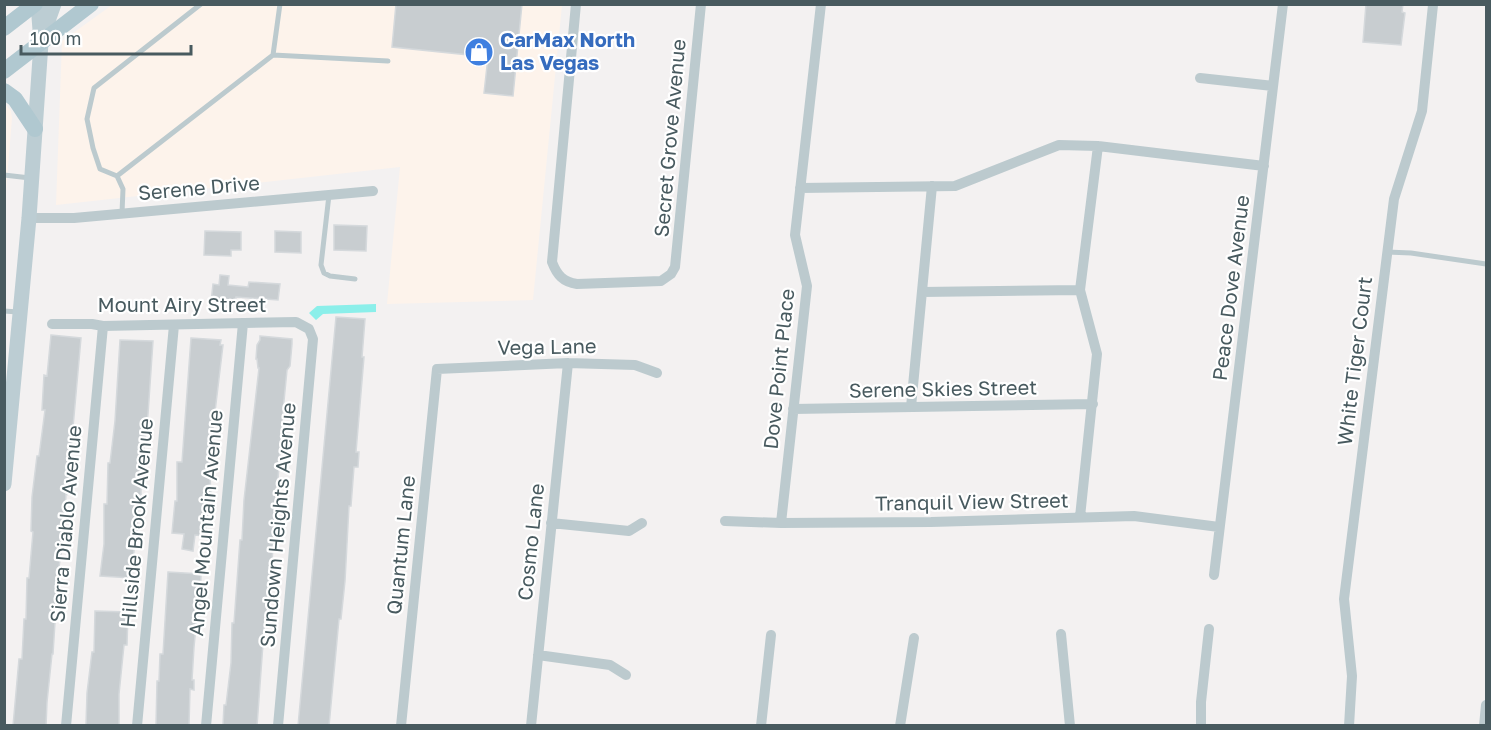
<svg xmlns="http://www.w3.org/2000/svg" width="1491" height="730" viewBox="0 0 1491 730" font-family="'Golos Text',sans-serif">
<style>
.commercial{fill:#fdf3eb}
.water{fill:#8befea}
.building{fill:#c8cdd0;stroke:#d5d9dc;stroke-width:1.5}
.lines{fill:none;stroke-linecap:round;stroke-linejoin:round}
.service{stroke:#bccace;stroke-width:5}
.minor{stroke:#bccace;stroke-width:10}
.secondary{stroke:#bccdd3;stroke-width:15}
.primary{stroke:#b0c8d0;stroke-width:16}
.labels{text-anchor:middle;stroke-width:4.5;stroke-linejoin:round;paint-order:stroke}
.shop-label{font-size:20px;font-weight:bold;fill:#366cbe;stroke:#fff;text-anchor:start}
.street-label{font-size:20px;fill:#485a5f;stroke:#fff}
</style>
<rect width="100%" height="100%" fill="#f3f1f1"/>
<!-- commercial -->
<path class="commercial" d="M112,5H562L533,300L387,304L400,167L56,205L62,41Z
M5,104L11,111L12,118L5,204Z"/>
<!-- water -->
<path class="water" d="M376,304V312L323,314L316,320L309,313L317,306Z"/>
<!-- building -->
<path class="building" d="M396,4H522L513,96L484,93L488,57L392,47Z
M1366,4H1403L1402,12L1405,13L1401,45L1363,42Z
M334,225L367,226L366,251L334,250Z
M205,231L241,232V250H231V256L204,255Z
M275,231L301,232V253L275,252Z
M220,275L229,276L228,285L248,287L249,282L280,284L278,300L236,297L235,303L211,302L213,284L219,285Z
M336,317L365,319L362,357H364L356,452H359L358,467H354L351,506H349L345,581L341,619H339L329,726H298Z
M51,335L81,338L67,494L66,493L64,533L58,574L53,654H52L47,702L46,726H13L19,659H22L24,619H26L27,578H29L33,532L31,531L32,497L37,456H39L45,410H42L44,375L47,376Z
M260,336L292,339V344L290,366L287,370L283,411L268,616H265L257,726H223L224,705H226L231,663L232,623H234L240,540H242L244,500L259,368H258L257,359H256L257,345L260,340Z
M191,338L221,340L220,345H223L209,462L211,493H209L205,536L195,535L193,551L182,549L184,534L172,533L175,501H177V462H182Z
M120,340L153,341L148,414L143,456H141V495H138L137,537H135L132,578L100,576L104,544V504H107L108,463H110L115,421Z
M168,572L201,574L200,606H198L194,647L192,680H194V690L190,689L189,726H156L157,681H159L160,654H163Z
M95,611L128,612L127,645H124L119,694V726L86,725L87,693L92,652H94Z"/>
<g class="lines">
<!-- service -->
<path class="service" d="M273,55L388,61
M4,175L30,178
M117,176L273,55L280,4
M329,195L321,265L324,273L330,276L355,279
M122,213L123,189L117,176L100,169L93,148L87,119L94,88L201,4
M1387,252L1411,253L1486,264
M4,311L18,312"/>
<!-- minor -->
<path class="minor" d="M576,4L552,262C557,275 563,282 577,284L661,281L671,274L675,267L701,4
M1200,78L1273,86
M800,188L955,186L1059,145L1098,146L1264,166
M29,218H74L373,191
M922,292L1080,290
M52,324H92L103,326L296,322L309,329L313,339L278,726
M911,407L932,186
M793,409L1093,404
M1080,517L1097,354L1080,290L1098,146
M725,521L781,523L931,522L1134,516L1219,527
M551,523L629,531L642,523
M781,523L807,286L795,235L821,4
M1214,575L1283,4
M1061,634L1070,726
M538,655L610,665L626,675
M66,726L103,326
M137,726L174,325
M206,726L243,323
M401,726L437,369L568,363L635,365L657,373
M531,726L568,363
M761,726L771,635
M900,726L914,638
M1201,726V702L1209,629
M1349,726L1352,676L1344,599L1394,199L1422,111L1433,5
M1484,726L1486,705"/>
<!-- secondary -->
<path class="secondary" d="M43,35L54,4
M4,484L29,218L41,43L38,4"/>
<!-- primary -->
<path class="primary" d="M4,28L35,4
M4,71L91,4
M4,91L15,99L35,129"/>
</g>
<!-- icons -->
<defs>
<g id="shop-disc" transform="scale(1.5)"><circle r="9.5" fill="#3f7fe0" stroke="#fff"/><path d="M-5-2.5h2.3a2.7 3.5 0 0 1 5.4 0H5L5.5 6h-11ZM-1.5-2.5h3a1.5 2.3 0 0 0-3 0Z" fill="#fff"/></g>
</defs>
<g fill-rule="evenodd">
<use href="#shop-disc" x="479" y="52"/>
</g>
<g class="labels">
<!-- shop labels -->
<g class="shop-label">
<text x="500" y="47">CarMax North<tspan x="500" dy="23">Las Vegas</tspan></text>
</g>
<!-- street labels -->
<g class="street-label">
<text transform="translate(670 138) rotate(-85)" y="7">Secret Grove Avenue</text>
<text transform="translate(199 188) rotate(-5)" y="7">Serene Drive</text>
<text transform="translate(1231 288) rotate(-83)" y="7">Peace Dove Avenue</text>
<text x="182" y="312">Mount Airy Street</text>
<text transform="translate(547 347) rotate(-1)" y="7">Vega Lane</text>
<text transform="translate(1355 361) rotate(-83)" y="7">White Tiger Court</text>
<text transform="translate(779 369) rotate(-84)" y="7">Dove Point Place</text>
<text transform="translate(943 389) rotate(-1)" y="7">Serene Skies Street</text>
<text transform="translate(972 502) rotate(-1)" y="7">Tranquil View Street</text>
<text transform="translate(137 523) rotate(-85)" y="7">Hillside Brook Avenue</text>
<text transform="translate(206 523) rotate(-85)" y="7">Angel Mountain Avenue</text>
<text transform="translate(66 524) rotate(-85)" y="7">Sierra Diablo Avenue</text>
<text transform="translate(278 525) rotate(-85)" y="7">Sundown Heights Avenue</text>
<text transform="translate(531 542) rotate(-84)" y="7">Cosmo Lane</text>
<text transform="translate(401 545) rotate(-84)" y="7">Quantum Lane</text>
</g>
</g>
<!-- border -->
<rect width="1491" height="730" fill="none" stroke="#485a5f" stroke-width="12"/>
<!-- scale -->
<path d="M21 45v9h170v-9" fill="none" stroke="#485a5f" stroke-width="3"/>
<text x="30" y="45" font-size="18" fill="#485a5f" stroke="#ffffff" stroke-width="4.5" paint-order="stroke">100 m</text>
</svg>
